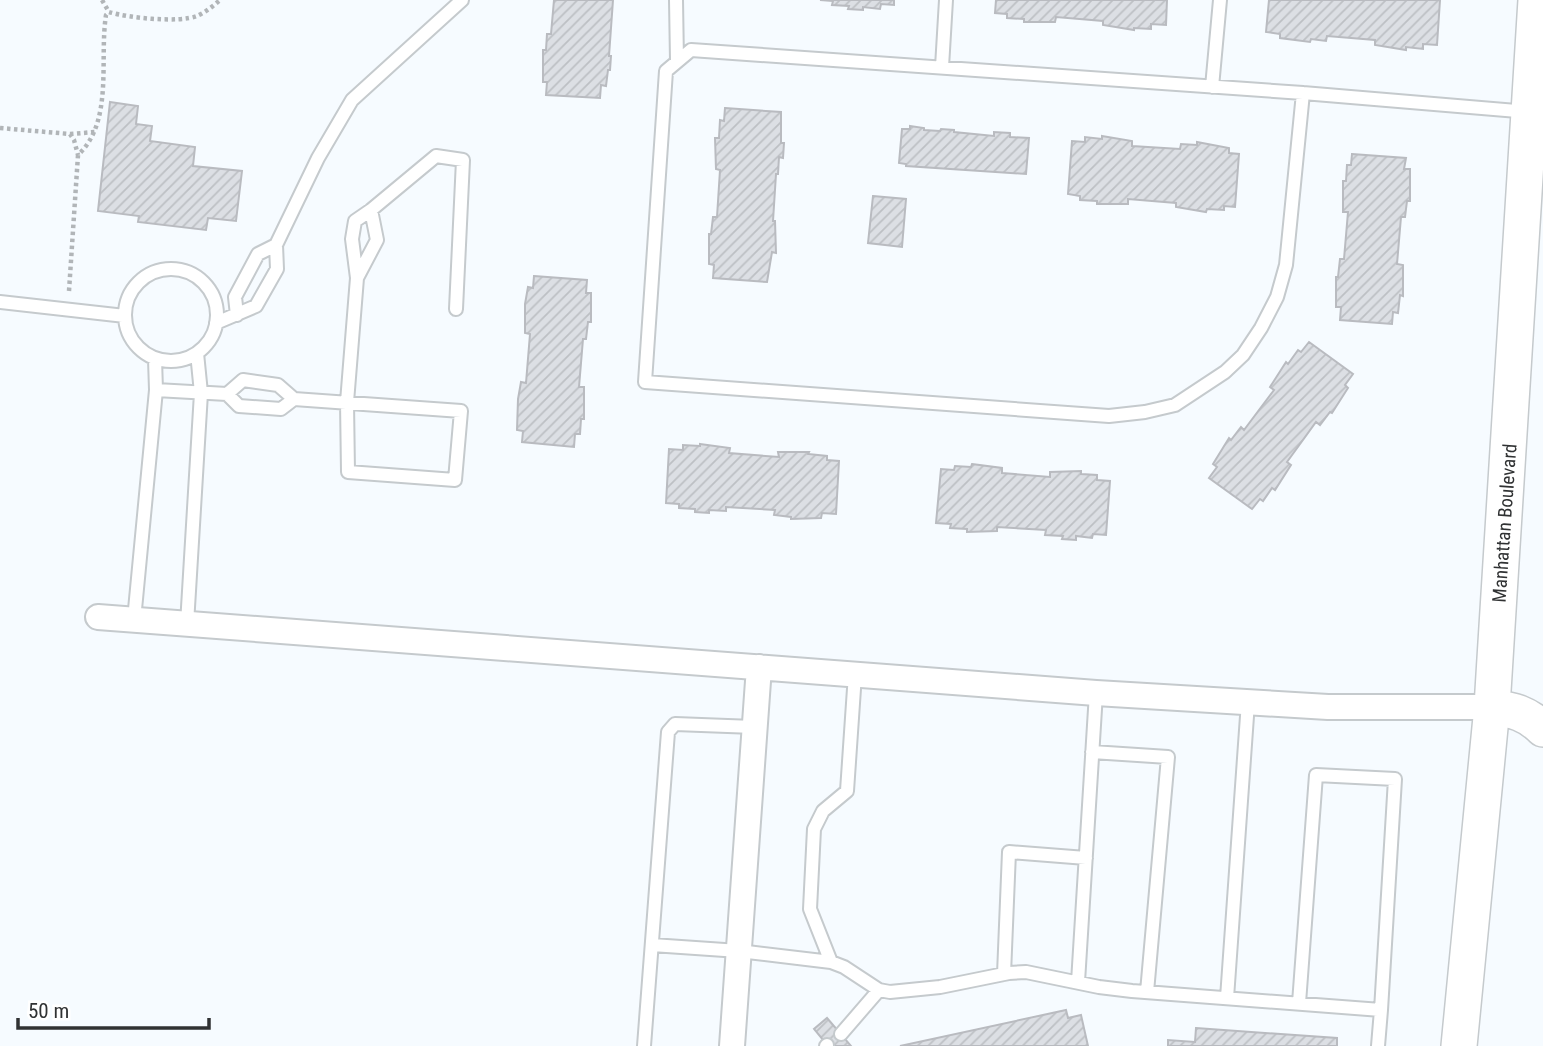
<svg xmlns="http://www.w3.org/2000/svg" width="1543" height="1046" viewBox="0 0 1543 1046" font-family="'Roboto Condensed',sans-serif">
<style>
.building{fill:url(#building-hatch);stroke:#b9bbc0;stroke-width:2}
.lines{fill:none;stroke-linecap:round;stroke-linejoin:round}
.lane-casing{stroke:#c5cacd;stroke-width:16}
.street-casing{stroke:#c5cacd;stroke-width:28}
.secondary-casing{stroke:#c5cacd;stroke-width:38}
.path{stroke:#b1b5b8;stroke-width:4.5;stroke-dasharray:3.5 3.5;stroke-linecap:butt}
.lane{stroke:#fff;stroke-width:12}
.street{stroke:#fff;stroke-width:24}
.secondary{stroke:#fff;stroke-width:35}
.labels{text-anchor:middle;stroke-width:5;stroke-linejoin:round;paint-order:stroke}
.street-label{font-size:19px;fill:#303233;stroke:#fff}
</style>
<defs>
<pattern id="building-hatch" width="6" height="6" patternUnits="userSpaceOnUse" patternTransform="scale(1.75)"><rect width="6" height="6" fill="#dcdfe4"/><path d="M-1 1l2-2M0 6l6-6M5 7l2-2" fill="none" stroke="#bdc0c4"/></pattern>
</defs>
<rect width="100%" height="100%" fill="#f6fbff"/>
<!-- building -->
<path class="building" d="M554,0H613L609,56H611L610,70H608L606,86L601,85L600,98L546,95L547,82H543V50H546L547,34H551Z
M820,0H894V5L881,4L880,9L863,7V10L848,9L849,6L832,5L833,1Z
M996,0H1167L1166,25L1151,24V29L1134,28V30L1103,25V21L1056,17L1055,22H1024V19L1007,18V14L995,13Z
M1269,0H1440L1437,45L1423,44V49L1406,47V50L1375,45V40L1327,36L1326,41L1311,39L1310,42L1280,38V34L1266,32Z
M110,102L138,106L136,124L152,126L150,141L195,147L193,166L242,171L236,221L208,218L206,230L138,222L139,216L98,211Z
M725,108L781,112V143H784L783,158L779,157L778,174H776L773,221H775L776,253L772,252L767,282L713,278L714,265L709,264V234H711L713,217H717L720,170L716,169L715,138H719L720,120L724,121Z
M910,126L924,128V130L940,131L941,129L954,130V132L994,136V132L1010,133V137L1029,138L1026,174L906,166V164L899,163L902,129H910Z
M1102,136L1132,141V146L1180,149L1181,144L1197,145V142L1229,148V153L1239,154L1235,207L1224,206V210L1207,209L1206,212L1176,207V203L1128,199V204H1097V201L1080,200V196L1068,194L1072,141L1085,142V137L1102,139Z
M1352,154L1406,158L1404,169H1410V201H1407L1405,217H1401L1397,264L1403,265V296L1400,295L1398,313L1393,312L1392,324L1340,320L1341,307H1336V277H1338L1340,259H1344L1348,212H1343V181H1346L1347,165H1351Z
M873,196L906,199L902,247L868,243Z
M534,276L587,280L586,293H591V322H588L586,339H583L579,387H584V419H581L580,434H575L574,447L522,442L523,431L517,430L518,399L521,382L526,383L530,334L525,333V304L528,287L533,288Z
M1309,342L1353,374L1345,385L1348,388L1332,413L1330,412L1320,425L1316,422L1287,462L1291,465L1275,490L1272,488L1263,501L1260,499L1252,509L1209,478L1217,467L1213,464L1229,438L1231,440L1241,427L1244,430L1274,390L1270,387L1286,362L1288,364L1298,350L1301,352Z
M700,444L730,448L729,453L779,457L778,452H809L808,454L827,456V460L839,461L836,514L822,513L821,518L791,519V517L774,515L775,510L726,507V511L709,510V513L695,512V509L679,508V504L666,503L669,449L683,450V445L700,446Z
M972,464L1002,468V473L1050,477V472L1081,471V474L1097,475V480L1110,481L1106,535L1093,534L1092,538L1076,536V540L1062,539L1063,536L1045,535L1046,530L997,527V531L967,532V529L950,528L951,524L936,523L941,469L954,470L955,466L971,467Z
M1066,1010L1068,1018L1081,1015L1088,1046H900Z
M827,1018L851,1046H828L814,1029Z
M1196,1028L1337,1038V1046H1168V1040L1195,1042Z"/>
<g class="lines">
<!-- lane casing -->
<g class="lane-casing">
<path id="lane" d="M676,0L677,61
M942,67L946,0
M1212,87L1220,0
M1303,93L1286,265L1277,297L1261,328L1243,355L1225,372L1175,405L1145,412L1109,416L645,382L666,71L691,50L1303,93L1528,112
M371,210L436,156L463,160L456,309
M125 315a46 46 0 1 1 92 0a46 46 0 1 1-92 0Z
M0,302L125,316
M237,315L235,297L258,254L276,245
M216,323L256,306L277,269L276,245L318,158L352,100L462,0
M156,390L227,394L239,406L281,409L294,399
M227,394L243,380L278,385L294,399L461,411L455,480L348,472L347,402L357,278L352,239L355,221L371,210L377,240L357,278
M134,620L156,390L155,359
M187,624L201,393L197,353
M1092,752L1168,757L1147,992
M652,945L739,951L831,962L844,967L879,990L890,992L940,987L1009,973L1026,972L1099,987L1132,991L1381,1010L1378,1046
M831,962L810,909L814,829L823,811L847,791L855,674
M1004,974L1009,852L1086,858
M1078,982L1096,693
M1227,998L1248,702
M1299,1003L1316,775L1395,779L1381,1010
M841,1034L879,990
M644,1046L668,732L675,724L754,727
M826,1046L827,1045"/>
</g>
<!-- street casing -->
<g class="street-casing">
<path id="street" d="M98,617L1096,693L1328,707H1492
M732,1046L759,667"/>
</g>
<!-- secondary casing -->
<g class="secondary-casing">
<path id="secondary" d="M1492,707C1513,710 1527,713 1543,729
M1459,1046L1492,707L1536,0"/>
</g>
<!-- path -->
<path class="path" d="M102,0L109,12
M0,128L70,134L74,140L78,155
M70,134L95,132
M69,291L78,155C114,121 99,60 106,15L109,12C128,18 179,23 197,16C206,12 213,6 220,0"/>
<!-- lane -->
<use href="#lane" class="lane"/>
<!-- street -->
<use href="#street" class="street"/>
<!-- secondary -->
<use href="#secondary" class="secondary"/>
</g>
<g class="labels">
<!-- street labels -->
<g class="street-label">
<text transform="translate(1504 523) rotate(-86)" y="7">Manhattan Boulevard</text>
</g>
</g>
<!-- scale -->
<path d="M18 1018v10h191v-10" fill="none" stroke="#303233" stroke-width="3.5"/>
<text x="28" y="1018" font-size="21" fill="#303233" stroke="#ffffff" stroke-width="5" paint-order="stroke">50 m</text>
</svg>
